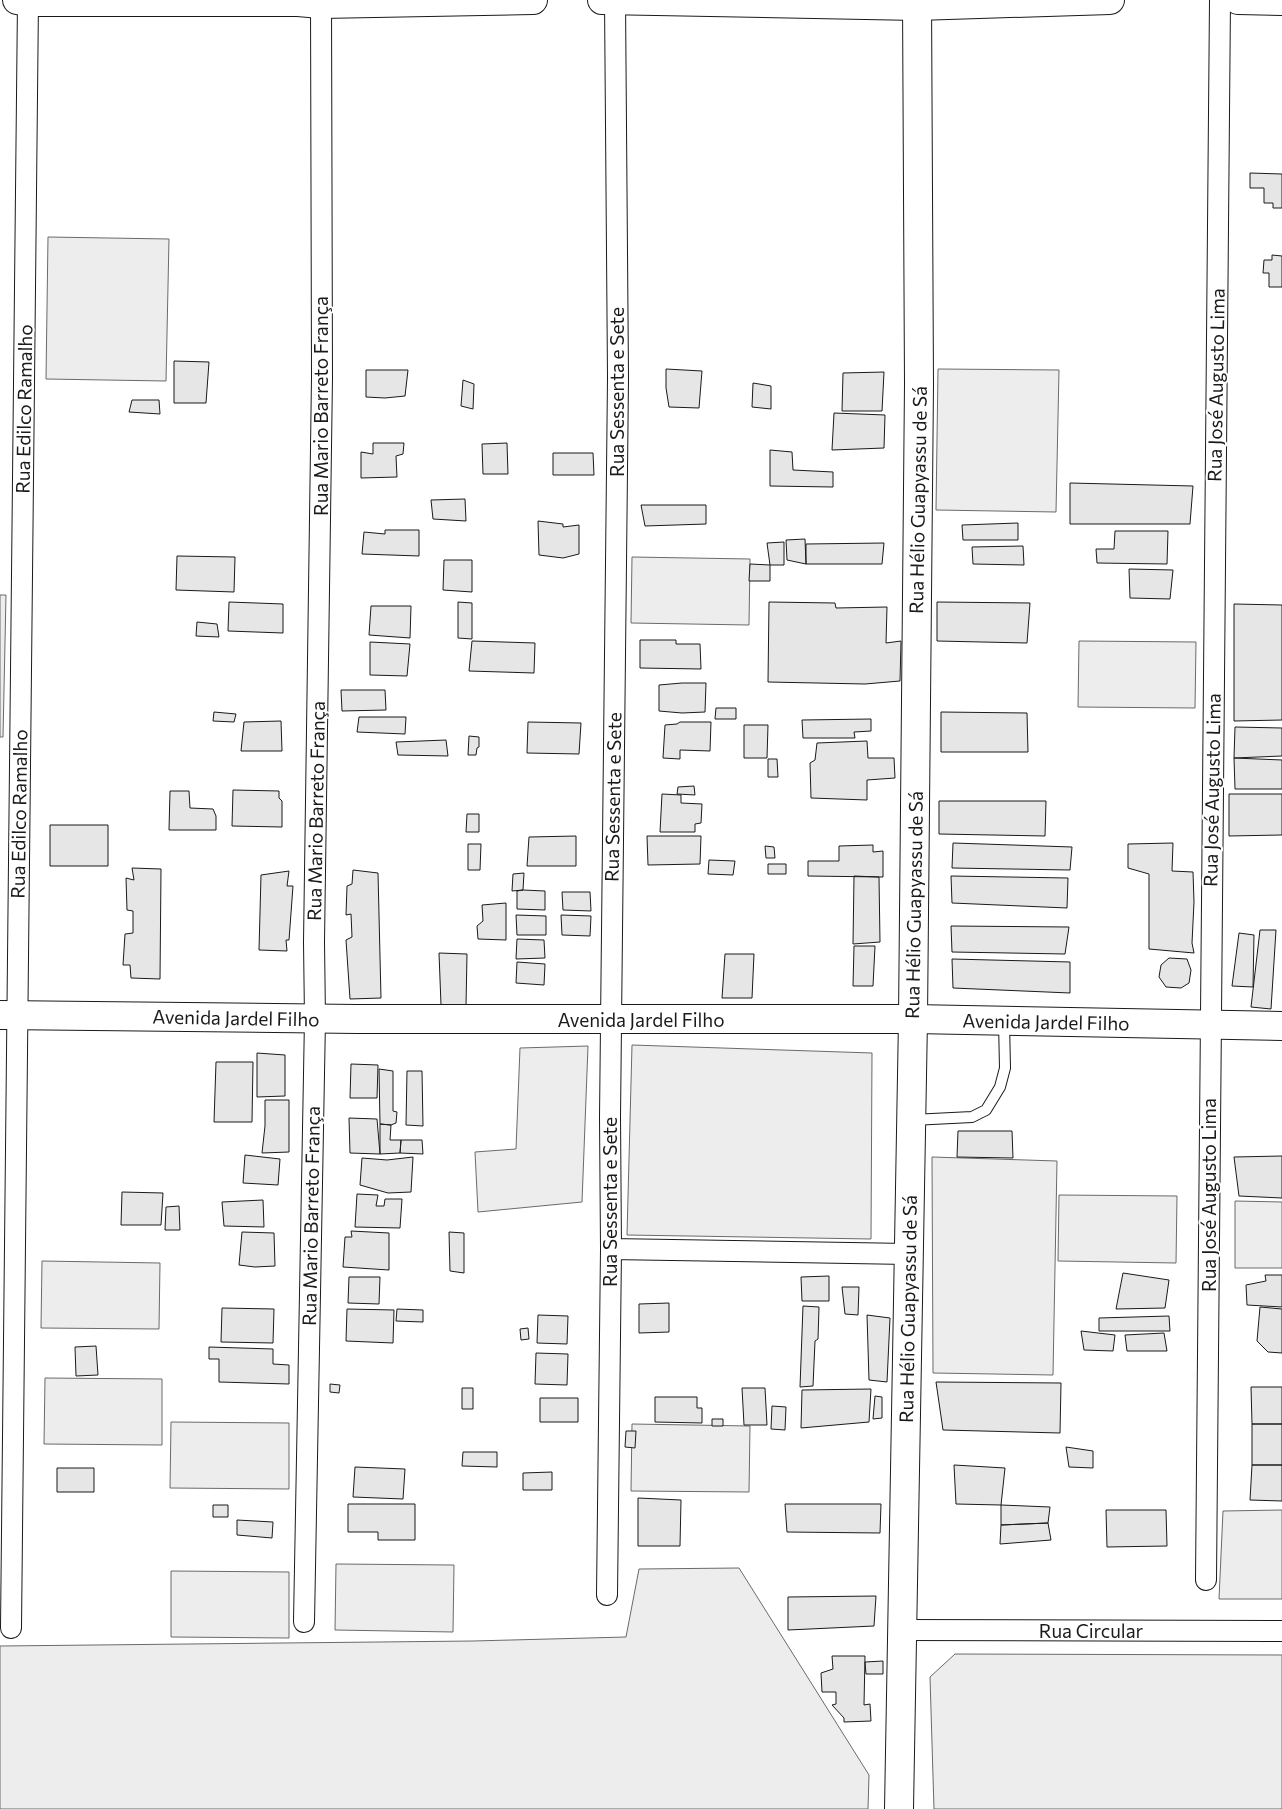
<svg xmlns="http://www.w3.org/2000/svg" width="1282" height="1809" viewBox="0 0 1282 1809" font-family="Commissioner,sans-serif">
<style>
.built{fill:#ededed;stroke:#6a6a6a}
.building{fill:#e6e6e6;stroke:#1a1a1a}
.lines{fill:none;stroke-linecap:round;stroke-linejoin:round}
.service-casing{stroke:#1a1a1a;stroke-width:12}
.minor-casing{stroke:#1a1a1a;stroke-width:22}
.secondary-casing{stroke:#1a1a1a;stroke-width:30}
.primary-casing{stroke:#1a1a1a;stroke-width:30}
.service{stroke:#fff;stroke-width:10}
.minor{stroke:#fff;stroke-width:20}
.secondary{stroke:#fff;stroke-width:28}
.primary{stroke:#fff;stroke-width:28}
.labels{text-anchor:middle;stroke-width:4;stroke-linejoin:round;paint-order:stroke}
.street-label{font-size:19px;fill:#1a1a1a;stroke:#fff}
</style>
<rect width="100%" height="100%" fill="#fff"/>
<!-- built -->
<path class="built" d="M48,237L169,239L166,381L46,379Z
M938,369L1059,370L1056,512L936,510Z
M632,557L750,559L749,625L631,623Z
M0,595H6L3,737H0Z
M1079,641L1196,642L1195,708L1078,707Z
M632,1045L872,1053L871,1239L627,1235Z
M588,1046L582,1202L478,1212L475,1152L516,1149L520,1048Z
M932,1157L1057,1161L1053,1375L933,1373Z
M1059,1195L1177,1196L1176,1263L1058,1261Z
M1235,1201L1282,1202V1268H1235Z
M42,1261L160,1263L159,1329L41,1328Z
M45,1378L162,1379V1445L44,1444Z
M171,1422L289,1423V1489L170,1488Z
M632,1424L750,1426L749,1492L631,1491Z
M1282,1510V1599H1219L1223,1511Z
M336,1564L454,1565L453,1632L335,1630Z
M739,1568L869,1775L868,1809H0V1646L473,1641L626,1637L639,1569Z
M171,1571L289,1572V1638L171,1637Z
M955,1654L1282,1655V1809H934L930,1677Z"/>
<!-- building -->
<path class="building" d="M1250,173L1282,174V208H1273V203H1264V188H1250Z
M1272,255L1282,256V287H1269V273H1263L1264,260H1272Z
M174,361L209,362L206,403H174Z
M666,369L702,371L699,408L669,407L666,388Z
M366,370H408L405,396L385,398L366,397Z
M884,372L882,411H842L843,373Z
M463,380L474,384L473,409L461,406Z
M753,383L771,386V409L752,407Z
M132,400H159L160,414L129,412Z
M834,413L885,415L884,448L832,450Z
M373,443H404L403,454L396,456L397,477L361,478V452L373,454Z
M507,443L508,474H483L482,444Z
M770,450L792,452L793,470L833,472V487L770,486Z
M553,453H593L594,475H553Z
M1070,483L1193,486L1190,524H1070Z
M465,499L466,521L433,519L431,500Z
M641,505H706V524L645,526Z
M538,521L563,524V527L579,525V554L563,558L539,555Z
M1018,523V540H963L962,525Z
M385,530H419V556L362,554L364,532L385,534Z
M1115,531H1168L1167,564L1097,563L1096,549H1114Z
M805,539L806,564L787,560L786,540Z
M784,542V565H770L767,543Z
M884,543L882,564H806V544Z
M1023,546L1024,565L973,564L972,547Z
M177,556L235,557L234,592L176,590Z
M444,560H472V592L443,590Z
M750,564L770,565V581H749Z
M1129,569L1173,570L1170,599L1130,598Z
M229,602L283,604V633L228,631Z
M458,602L472,603V639L458,638Z
M769,602L835,603L836,608L887,607L886,643L901,641L900,681L865,684L768,682Z
M937,602L1030,603L1027,643L937,641Z
M1234,604L1282,605V720L1234,721Z
M371,606H411L410,638L369,635Z
M197,622L217,624L219,637L196,636Z
M640,640H676V644H700L701,669L640,668Z
M472,641L535,643L534,673L469,671Z
M370,642L410,644L407,676L370,675Z
M682,683H706L705,712L682,713L659,711V685Z
M341,690H385L386,710L342,711Z
M716,708H736V719H715Z
M214,712L236,714L234,722L213,721Z
M941,712L1027,713L1028,752H941Z
M359,717H406L405,734L357,732Z
M871,719V731L854,732L855,738H803L802,720Z
M281,721L282,751H241L244,722Z
M528,722L581,723L579,754L527,753Z
M680,722H711L710,751L680,750V759L663,758L665,725L677,724Z
M744,725H768L767,758H744Z
M1235,727L1282,728V756L1234,758Z
M469,736L479,737V747L477,748L476,755H468Z
M446,740L448,756L398,755L396,742Z
M867,741L868,758H894L895,778L867,780V800L811,798L810,763L815,760L817,743Z
M1234,758L1282,760V789H1235Z
M768,759H777L778,777H768Z
M694,786L695,795L677,794L678,787Z
M233,790L279,791V798L282,801V827L232,826Z
M170,791H189L190,808L213,809L216,816V830H169Z
M662,794L681,795V803L702,804L701,823L695,824V832H660Z
M1229,794H1282V835L1229,836Z
M939,801H1046L1045,836L939,834Z
M467,814H479V832H466Z
M50,825H108V866H50Z
M576,836V866H527L529,837Z
M647,836H701L700,864L648,865Z
M953,843L1072,847L1070,870L952,868Z
M1173,843L1172,871L1193,872L1194,902L1192,943L1194,953L1149,949V874L1128,868V844Z
M468,844H481L480,870H468Z
M873,845V852L883,851V877L808,876V861H839V846Z
M765,846L774,847L775,858H766Z
M709,860L735,861L733,875L708,874Z
M768,864H786V874H768Z
M132,868L161,869L160,979L131,978L130,965H123L125,934L133,933V911L127,910L126,878L134,880Z
M353,870L378,873L381,998L350,999L346,940L352,937L351,914L346,915L347,886L352,884Z
M289,871L287,886H293L289,940H286L287,951L259,950L261,875Z
M524,873L523,890L512,891L513,874Z
M854,876L879,877L880,942L853,944Z
M951,876L1068,878L1067,908L952,903Z
M523,890L545,891V910L517,909V891Z
M562,892H590L591,911L563,910Z
M506,903V940L478,939L477,926L483,921L482,905Z
M516,915L546,916V935H517Z
M561,915L591,916L590,936L562,935Z
M951,926L1069,927L1065,954L952,952Z
M1260,930H1276L1271,1009L1251,1007Z
M1239,933L1254,935L1253,987L1232,986Z
M517,939L544,940L545,958L516,959Z
M854,946H875L873,986H853Z
M439,953L467,954L466,1006L441,1005Z
M725,954H754L752,998H722Z
M1169,958L1187,959L1191,970L1189,983L1181,988L1166,987L1159,977L1161,965Z
M952,959L1070,962V993L953,988Z
M517,962L545,964L544,985L516,983Z
M257,1053L285,1055V1096L257,1097Z
M216,1062H253L252,1122H214Z
M351,1064L378,1065L377,1098H350Z
M379,1069L393,1071V1111L397,1112L396,1123L391,1125L380,1124Z
M407,1071H422L423,1126L406,1125Z
M265,1100H289V1152L262,1153L265,1126Z
M349,1118L377,1119L380,1154L350,1153Z
M380,1124L391,1125L390,1140H401L400,1153L380,1154Z
M958,1131H1012L1013,1158L957,1157Z
M401,1140H422L423,1154L400,1153Z
M245,1155L280,1159L278,1185L243,1183Z
M1282,1156V1198L1239,1196L1234,1157Z
M413,1157L411,1192L388,1193L360,1185L362,1158L387,1160Z
M122,1192L163,1193L161,1225H121Z
M357,1194L378,1195L376,1206H384L385,1199H402L400,1228L355,1227Z
M263,1200L264,1227L224,1226L222,1202Z
M179,1206L180,1230H165L166,1207Z
M351,1231L389,1233V1270L343,1267L345,1237H352Z
M242,1232L274,1233L275,1266L255,1267L239,1265Z
M449,1232L464,1233V1273L450,1271Z
M1123,1273L1169,1280L1165,1308L1116,1309Z
M1265,1275H1282V1307L1247,1305L1246,1285L1266,1281Z
M829,1276V1301H802L801,1277Z
M349,1277H380L379,1304L348,1303Z
M842,1287H859L858,1315L845,1314Z
M669,1303V1332L639,1333V1304Z
M803,1306L819,1307L818,1339L815,1341L813,1386L800,1387Z
M1260,1307L1282,1309V1353L1268,1352L1257,1341Z
M222,1308L274,1309L273,1343L221,1342Z
M347,1309L394,1310L393,1343L346,1341Z
M397,1309L423,1310V1322L396,1321Z
M538,1315L568,1316L567,1344L537,1343Z
M867,1315L890,1318L887,1382L869,1380Z
M1169,1316L1170,1331H1099V1318Z
M528,1328L529,1339L521,1340L520,1329Z
M1081,1331L1115,1335L1113,1351L1084,1350Z
M1164,1333L1167,1351H1127L1125,1335Z
M96,1346L98,1375L76,1376L75,1347Z
M209,1347L273,1349V1364L289,1365V1384L219,1382V1359H209Z
M536,1353L568,1354L567,1385L535,1384Z
M936,1382L1061,1383L1060,1433L943,1430Z
M330,1384L340,1385L339,1393L330,1392Z
M1251,1387H1282V1424H1252Z
M462,1388H473V1409H462Z
M742,1388H765L767,1425H744Z
M871,1389L869,1422L801,1428L802,1390Z
M875,1396L882,1397V1418L873,1419Z
M655,1397H697V1408H702V1423L655,1422Z
M540,1398H578V1422H540Z
M772,1406L786,1407L785,1430L771,1429Z
M712,1419H723V1426H712Z
M1252,1424H1282V1465H1252Z
M626,1431H636L635,1448L625,1447Z
M1066,1447L1093,1451V1468L1069,1467Z
M463,1452H497V1467L462,1466Z
M954,1465L1005,1468L1001,1505L956,1504Z
M1252,1465H1282V1501L1250,1500Z
M355,1467L405,1469L403,1499L353,1497Z
M57,1468H94V1492H57Z
M552,1472V1490H523V1473Z
M638,1498L681,1500L680,1546H638Z
M348,1504H415V1540H378V1532H348Z
M785,1504H881L880,1533L787,1532Z
M213,1505H228V1517H213Z
M1001,1505L1050,1507L1048,1523L1001,1525Z
M1106,1510H1166L1167,1546L1107,1547Z
M237,1520L273,1522L272,1538L237,1535Z
M1048,1523L1051,1540L1000,1544L1001,1525Z
M876,1596L874,1626L788,1630V1597Z
M832,1656H865L864,1705L870,1704L871,1721L844,1722V1718L832,1705L836,1704V1692H822L821,1673L833,1669Z
M883,1661V1674H866L865,1662Z"/>
<g class="lines">
<!-- service casing -->
<g class="service-casing">
<path id="service" d="M912,1120L972,1117L986,1110L1000,1087L1005,1068L1004,1022"/>
</g>
<!-- minor casing -->
<g class="minor-casing">
<path id="minor" d="M611,1249L908,1254
M1206,1580L1220,0
M607,1595L611,1249L610,1117L618,378L615,0
M304,1622L315,1019L314,942L322,377L321,0
M11,1628L28,0
M901,1630L1282,1631"/>
</g>
<!-- secondary casing -->
<g class="secondary-casing">
<path id="secondary" d="M17,0L28,2H298L321,4L533,0
M602,0L917,6L1110,0
M1238,0L1282,1
M0,1015L357,1019H913L1282,1026"/>
</g>
<!-- primary casing -->
<g class="primary-casing">
<path id="primary" d="M899,1809L913,1019L919,384L917,0"/>
</g>
<!-- service -->
<use href="#service" class="service"/>
<!-- minor -->
<use href="#minor" class="minor"/>
<!-- secondary -->
<use href="#secondary" class="secondary"/>
<!-- primary -->
<use href="#primary" class="primary"/>
</g>
<g class="labels">
<!-- street labels -->
<g class="street-label">
<text transform="translate(1216 385) rotate(-89)" y="7">Rua José Augusto Lima</text>
<text transform="translate(617 392) rotate(-90)" y="7">Rua Sessenta e Sete</text>
<text transform="translate(321 406) rotate(-90)" y="7">Rua Mario Barreto França</text>
<text transform="translate(24 409) rotate(-89)" y="7">Rua Edilco Ramalho</text>
<text transform="translate(918 500) rotate(-89)" y="7">Rua Hélio Guapyassu de Sá</text>
<text transform="translate(1212 790) rotate(-89)" y="7">Rua José Augusto Lima</text>
<text transform="translate(613 797) rotate(-89)" y="7">Rua Sessenta e Sete</text>
<text transform="translate(316 811) rotate(-89)" y="7">Rua Mario Barreto França</text>
<text transform="translate(19 814) rotate(-89)" y="7">Rua Edilco Ramalho</text>
<text transform="translate(914 905) rotate(-89)" y="7">Rua Hélio Guapyassu de Sá</text>
<text transform="translate(236 1018) rotate(1)" y="7">Avenida Jardel Filho</text>
<text x="641" y="1027">Avenida Jardel Filho</text>
<text transform="translate(1046 1022) rotate(1)" y="7">Avenida Jardel Filho</text>
<text transform="translate(1209 1195) rotate(-90)" y="7">Rua José Augusto Lima</text>
<text transform="translate(610 1202) rotate(-90)" y="7">Rua Sessenta e Sete</text>
<text transform="translate(311 1216) rotate(-89)" y="7">Rua Mario Barreto França</text>
<text transform="translate(908 1309) rotate(-89)" y="7">Rua Hélio Guapyassu de Sá</text>
<text x="1091" y="1638">Rua Circular</text>
</g>
</g>
</svg>
